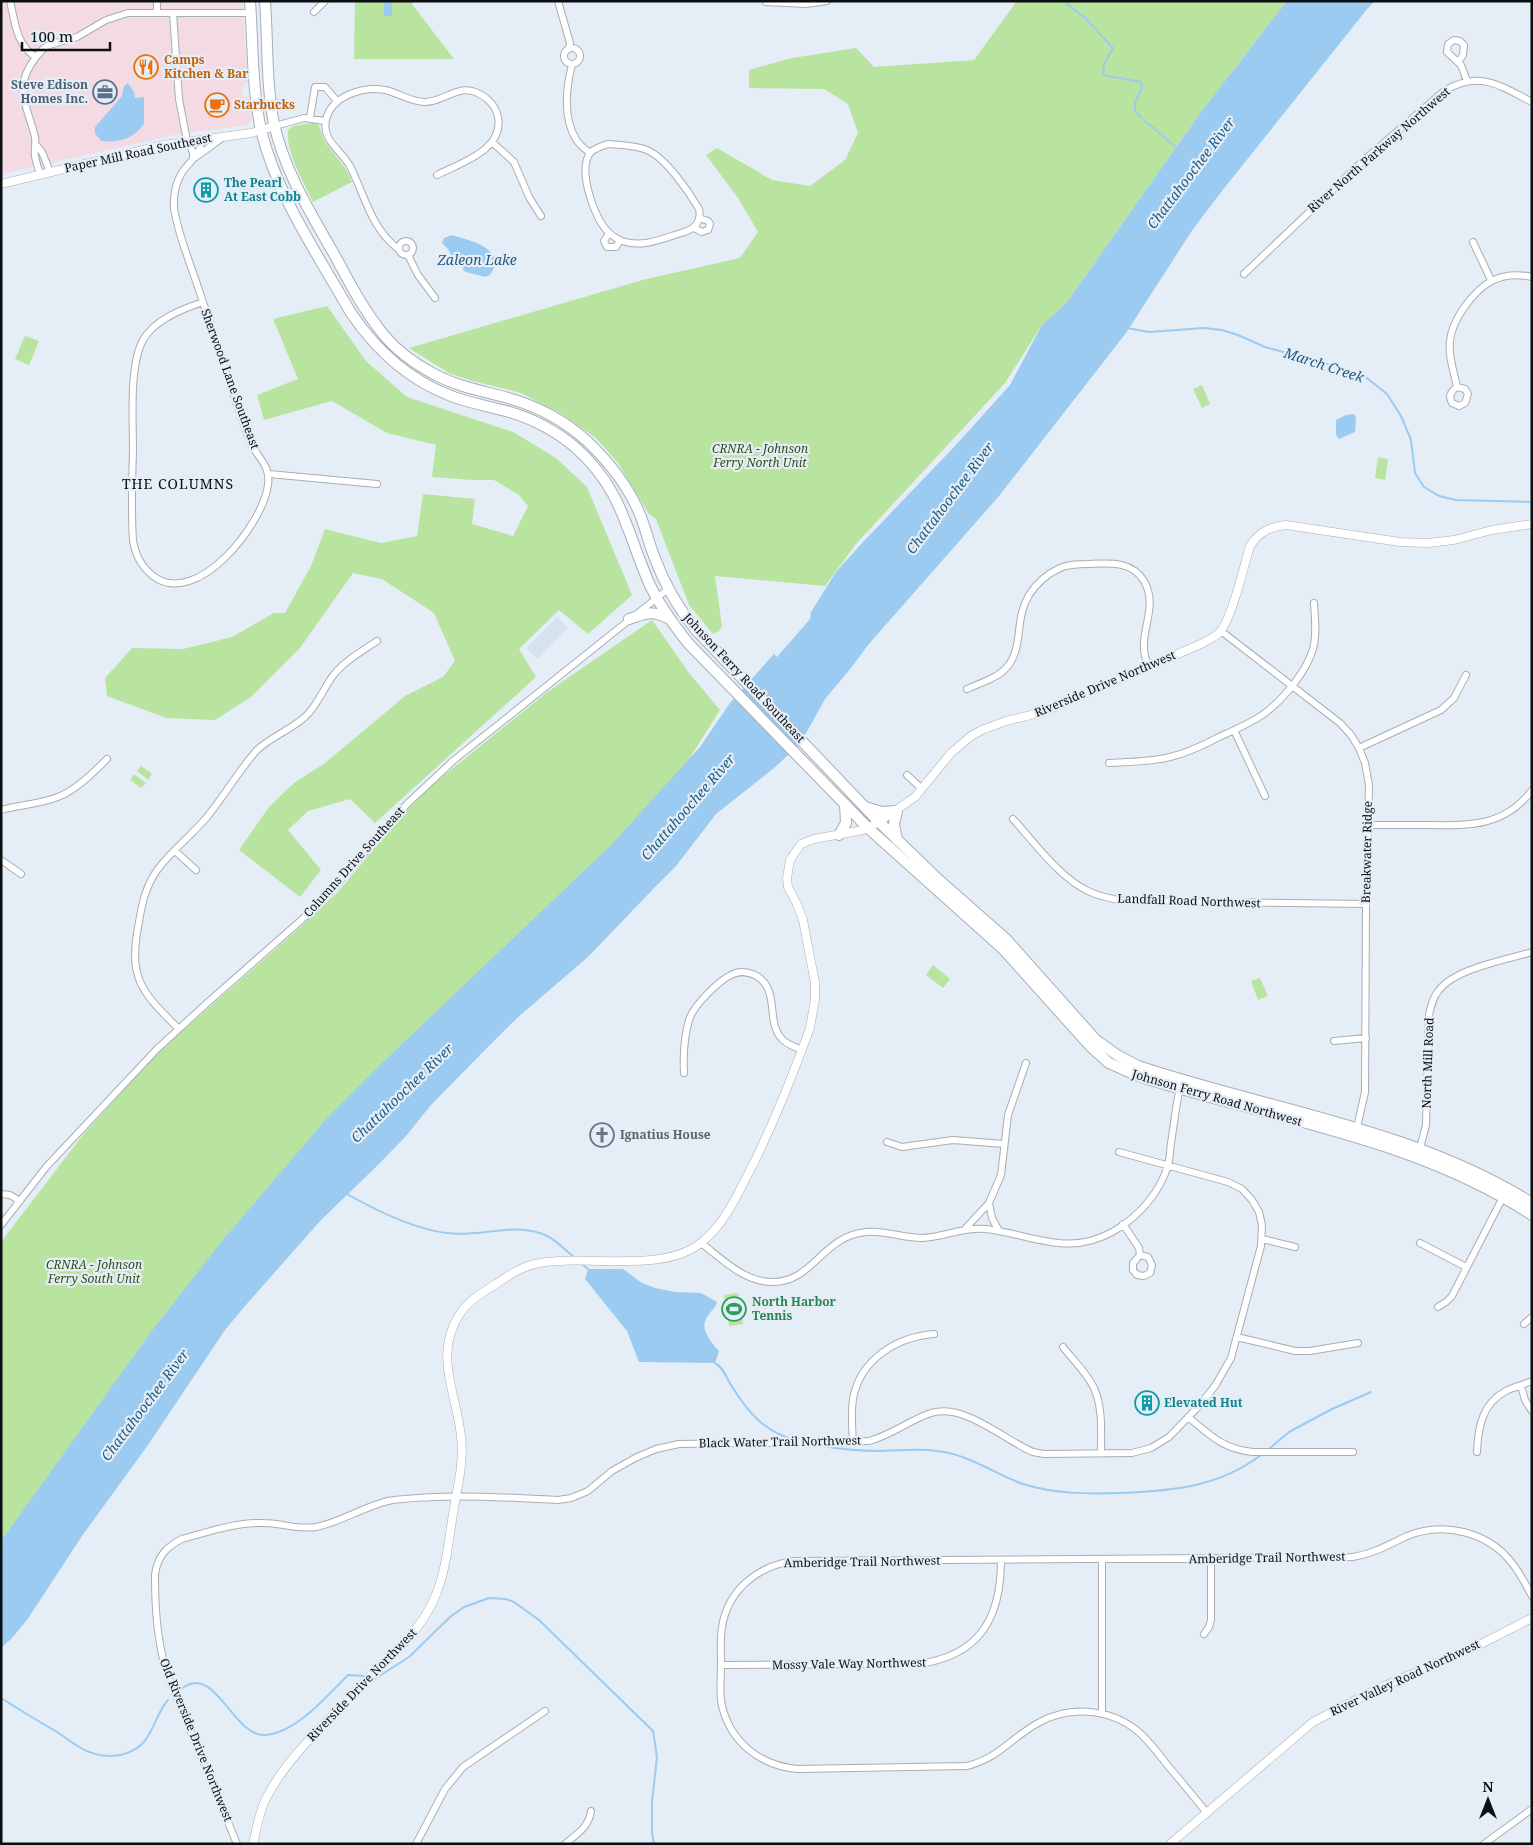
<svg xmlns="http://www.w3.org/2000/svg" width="1533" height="1845" viewBox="0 0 1533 1845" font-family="'Noto Serif',serif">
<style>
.commercial{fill:#f3dae3}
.built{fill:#d5e3f1}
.green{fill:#b9e4a0}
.water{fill:#9bcbf1}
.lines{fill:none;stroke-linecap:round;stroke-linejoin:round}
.stream{stroke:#9bcbf1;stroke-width:2}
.minor-casing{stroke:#a7aeb7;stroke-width:8}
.tertiary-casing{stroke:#a7aeb7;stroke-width:9}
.primary-casing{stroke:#a7aeb7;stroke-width:12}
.minor{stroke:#fff;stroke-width:6}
.tertiary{stroke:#fff;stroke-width:8}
.primary{stroke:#fff;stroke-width:10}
.labels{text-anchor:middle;stroke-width:4.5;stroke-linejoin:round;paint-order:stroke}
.food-label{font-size:12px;font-weight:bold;fill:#c56008;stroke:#e5edf6;text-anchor:start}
.service-label{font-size:12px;font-weight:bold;fill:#4e5e75;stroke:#e5edf6;text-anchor:end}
.street-label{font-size:12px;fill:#0c0f11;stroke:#e5edf6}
.culture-label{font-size:12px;font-weight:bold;fill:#0d838f;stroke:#e5edf6;text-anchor:start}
.park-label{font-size:12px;font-style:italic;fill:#2f4f16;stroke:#e5edf6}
.worship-label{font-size:12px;font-weight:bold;fill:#5b616d;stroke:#e5edf6;text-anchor:start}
.leisure-label{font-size:12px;font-weight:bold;fill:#27864d;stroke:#e5edf6;text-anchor:start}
.water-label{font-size:14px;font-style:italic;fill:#1d5c85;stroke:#e5edf6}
.neighbourhood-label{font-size:14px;letter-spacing:1px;fill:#0c0f11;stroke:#e5edf6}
</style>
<rect width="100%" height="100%" fill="#e5edf6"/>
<!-- commercial -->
<path class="commercial" d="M1,1H242L248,82L241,87L242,95L249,98L251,121L246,125L178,134L1,174Z"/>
<!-- built -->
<path class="built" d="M557,617L568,628L537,659L526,648Z"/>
<!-- green -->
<path class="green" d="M355,1H412V4L454,59H354Z
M1017,1H1287L1201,112L1067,302L1042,325L1005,383L856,544L825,586L715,576L722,626L719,631L713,634L689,605L656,519L649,514L618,463L596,438L562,414L521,393L469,380L449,373L409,348L646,279L740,258L758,232L738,198L706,155L717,148L772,180L810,186L845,160L858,133L848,104L824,89L749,88V70L792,58L856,48L874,67L974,60Z
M313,123L318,124L325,142L346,169L352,182L313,202C304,182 285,151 288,130L293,126Z
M327,306L366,361L407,397L513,432L556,458L587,487L632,595L588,634L559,610L519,649L536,677L375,823L350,799L308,811L288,830L321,870L300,897L239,850L269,807L294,783L325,763L405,696L443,677L455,661L434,613L382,579L353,573L300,648L251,697L215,720L166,718L107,696L105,678L132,648L183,649L232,637L274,613H285L311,566L325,529L381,543L417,536L423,494L475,499L472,524L513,536L528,506L519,495L494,480H472L432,477L436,445L387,433L332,401L264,420L257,395L298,379L273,319Z
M25,336L39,341L29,365L15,359Z
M1202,385L1210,404L1202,408L1193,389Z
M1378,457L1388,459L1385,480L1375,478Z
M652,620L689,673L720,710L671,788L1,1558V1242L82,1136L154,1056L297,930L338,892L402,815L432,785L546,693Z
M141,766L152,774L148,780L137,771Z
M134,774L146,783L141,788L130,780Z
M933,965L950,979L943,988L926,975Z
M1260,978L1268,996L1258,1000L1251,981Z
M738,1293L743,1324L729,1326L724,1295Z"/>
<!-- water -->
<path class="water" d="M1287,1H1375L1368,8L1222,191L1193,229L1126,333L999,496L868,645L851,668L825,699L800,744L774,768L716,814L676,866L657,885L589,956L517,1018L481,1054L431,1105L406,1136L377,1166L321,1220L245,1306L225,1330L148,1445L82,1536L27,1620L12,1638L1,1648V1541L151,1332L222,1241L329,1116L378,1067L611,845L700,747L730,703L774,654L777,657L810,619L811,612L836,572L863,542L955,446L1010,385L1042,325L1067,302L1201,112Z
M384,2H392V16H384Z
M128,83L134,92L135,98L144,97V124C133,139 119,143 101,141L95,133V127L122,96L124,86Z
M452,235C470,241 508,248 490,275L485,277L466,272L463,270V263L452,257L448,249L442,243L444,238Z
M1354,414L1356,418L1355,432L1339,439L1336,435V420L1346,415Z
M588,1269H623L642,1283L655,1288L675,1292L701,1293L717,1302C715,1309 709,1312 706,1319C700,1330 712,1343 719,1351L715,1363L639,1362L627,1331L585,1279Z"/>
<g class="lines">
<!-- stream -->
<path class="stream" d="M1064,1L1086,19L1113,48L1104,64L1103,75L1141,82L1142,88L1135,102V111L1142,118
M1145,121L1177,148
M1127,328L1149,332L1204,328L1222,330L1238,335L1265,347L1334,366L1367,378L1387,394L1401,416L1411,440L1415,473L1424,487L1439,496L1456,500L1532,502
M347,1194C377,1211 413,1229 447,1233C481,1238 517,1220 549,1237C558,1242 565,1250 573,1256
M583,1265L588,1269
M715,1363C723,1367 726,1377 731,1385C747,1411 764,1432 795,1440
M817,1445C838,1449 860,1451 881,1451C904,1450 926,1448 949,1453C976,1459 997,1475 1023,1484C1055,1494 1087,1494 1121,1493C1172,1491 1219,1487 1261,1455
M1269,1449L1289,1432L1332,1409L1371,1392
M371,1679L373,1680L409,1657L450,1617L464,1607L489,1598L506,1599L514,1602L539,1620L653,1731L657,1757L652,1802V1833L654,1844
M179,1691C214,1658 232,1737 265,1735C296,1733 327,1696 348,1675L365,1676
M1,1698C20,1710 38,1721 57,1732C65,1737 71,1742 79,1747C99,1759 126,1760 143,1743C154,1731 156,1714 168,1700"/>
<!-- minor casing -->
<g class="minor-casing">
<path id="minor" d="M10,1C15,22 16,45 36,57L43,49L49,45L77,37L106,20L128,13H251
M157,1V12
M558,1L570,43L569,49
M766,2L806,4L827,1
M314,12L325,1
M173,13L179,99L187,141L193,152V159
M564 56a8 8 0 1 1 16 0a8 8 0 1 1-16 0Z
M36,57C12,88 27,104 35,137C36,143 34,149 35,156C36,162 38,168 40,174
M1458,62L1463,55L1464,45L1460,41L1454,40L1448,44L1447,52L1461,65L1467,81
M572,65C566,87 563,119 576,139C579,145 585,149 590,153
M310,118L315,87H325L337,101
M275,126L304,118L325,121
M201,139C202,153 191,160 183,171C175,183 172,200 175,214C180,239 190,263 198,287C215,338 231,390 250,441C257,458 271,465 268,485C263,524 197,609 153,576C141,566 136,556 133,541C131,511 132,480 133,450C133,420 129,366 143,340C154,320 182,309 203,302
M492,142L514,162L529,197L541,216
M608,144C621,145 635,145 647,150C666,158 689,192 699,209C702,222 694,230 681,233C662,239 642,248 622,241C615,238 608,233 604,227C593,213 577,167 591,152C595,148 602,146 608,144Z
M36,145L42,152L50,172
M196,157L222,138
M694,228L702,232L708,230L710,224L708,221L699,218
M609,233L604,241L607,247H616L620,240
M399 248a7 7 0 1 1 14 0a7 7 0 1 1-14 0Z
M1473,242L1491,280
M398,249C371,227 366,199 351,168C343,151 321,141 326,120C331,96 363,86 385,90C399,93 410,102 425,102C442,102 455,87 472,91C483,94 493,102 497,113C508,149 460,163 437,175
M408,255L418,275L435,298
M1244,274L1364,160L1444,91C1479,70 1499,85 1532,102
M1457,387L1465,389L1468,394L1465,403L1459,406L1452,403C1448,396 1451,391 1457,387C1454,372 1448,356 1450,341C1451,329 1457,318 1463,309C1481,283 1500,270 1532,277
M269,474L377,484
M1221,631L1340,723L1351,735L1359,748L1365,763L1369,785L1366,904L1365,1092L1356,1132
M967,689C980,683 998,678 1007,667C1024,647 1014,620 1029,595C1036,584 1047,574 1060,568C1069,564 1079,564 1089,564C1110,563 1132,561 1144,581C1161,610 1133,638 1149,666
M1234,730L1265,796
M1359,748L1441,710L1454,698L1466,675
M1109,763C1130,762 1150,762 1170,757C1187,753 1204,745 1219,737C1254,721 1268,716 1293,685C1301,674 1309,663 1313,649C1317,635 1315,618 1314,603
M907,775L922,789
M1,810C20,805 40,804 58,797C76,790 93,773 107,759
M1013,819C1034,842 1059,877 1088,891C1100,897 1112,899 1125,901L1366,904
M1368,825C1389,825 1409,825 1430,825C1470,826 1506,826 1532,790
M175,851L196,870
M1,860L21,874
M178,1028C140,991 128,977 139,922C142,903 146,885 158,869C172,850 192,835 207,817C225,795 239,770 257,750C272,736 291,730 306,716C317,705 323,690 332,677C344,661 361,652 377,641
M1334,1041L1366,1038
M684,1073C683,1055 684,1038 689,1020C693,1006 719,980 733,974C740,971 748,972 755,975C781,989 765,1021 782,1039C787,1045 796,1047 802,1050
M887,1142L902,1147L953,1140L1004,1144
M1420,1148L1426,1125L1429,1015C1431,1006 1433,997 1439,990C1456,968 1506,960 1532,952
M1,1194L10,1195L20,1201
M1123,1224L1139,1248L1140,1255L1148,1257L1152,1265L1150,1273L1144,1276L1137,1275L1133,1270V1263L1140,1255
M1,1225L47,1166L157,1049L206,1004L307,915L329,893L407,804L454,760L668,589
M965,1229L989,1203
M999,1231L992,1218L989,1203L1001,1175L1008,1115L1026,1063
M1262,1239L1295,1247
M701,1243C722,1259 744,1282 772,1282C813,1283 822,1236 866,1232C884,1230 903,1238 922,1238C944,1237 963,1227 985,1229C1032,1234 1067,1258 1114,1231C1138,1217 1160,1193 1168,1165C1170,1159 1170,1150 1171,1143C1174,1124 1176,1105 1180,1087
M1420,1243L1466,1267
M1438,1307L1446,1302L1452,1296L1503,1197
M1524,1324L1532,1317
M1237,1337L1295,1351H1310L1358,1343
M1063,1347C1073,1360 1087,1373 1094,1388C1103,1408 1101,1432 1101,1454
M1521,1386L1525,1400L1532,1411
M1188,1417C1211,1436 1223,1449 1253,1452H1353
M853,1442C852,1428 851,1413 853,1399C860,1359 897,1337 934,1334
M1477,1452C1478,1428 1482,1403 1506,1391C1514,1387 1523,1385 1532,1381
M1102,1560V1714
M1204,1634L1209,1627L1211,1620V1559
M721,1665L918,1664C979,1656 1001,1619 1001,1560
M1207,1813C1194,1797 1181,1781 1168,1766C1158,1753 1148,1739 1135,1729C1107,1708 1068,1706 1038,1723C1011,1738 999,1758 967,1766L798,1769C761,1766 731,1743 722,1706C719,1693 721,1678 721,1665C721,1652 720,1639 722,1627C728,1589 759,1565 795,1561L1353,1557C1375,1553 1388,1545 1407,1536C1444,1521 1488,1532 1512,1563C1520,1573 1526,1585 1532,1596
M237,1844L166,1671C157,1638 155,1609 155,1575C157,1557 166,1547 182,1539C208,1532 236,1522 263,1523C281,1523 298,1530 316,1527C341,1522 363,1507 388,1501C403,1498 418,1498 433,1497C475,1495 517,1498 558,1500L571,1498L588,1491L612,1471L635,1458L656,1449L679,1444L869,1441C891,1435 907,1422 928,1414C963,1401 1002,1439 1033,1452L1044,1454L1132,1453L1151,1448L1169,1437L1198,1407L1215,1386L1231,1358L1261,1246L1262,1225L1259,1212L1252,1200L1242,1189L1228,1182L1119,1152
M416,1844L445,1789L463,1767L545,1711
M565,1844C577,1834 589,1827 591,1811
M1484,1844L1532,1809"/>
</g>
<!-- tertiary casing -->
<g class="tertiary-casing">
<path id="tertiary" d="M1,184L164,145L251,133L275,126
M253,1844C257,1827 260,1808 269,1793C295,1746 340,1712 374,1671C400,1650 425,1624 437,1592C447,1566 449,1536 454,1508C458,1485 464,1461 461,1437C457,1393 432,1355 461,1312C470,1300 483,1292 496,1284C508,1276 521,1267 535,1264C582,1253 663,1275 702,1242C722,1226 734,1202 745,1180C771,1131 791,1080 810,1028L815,999V983L803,920L797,904L788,887L787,878L790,860L801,844L814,839L863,830L879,822L915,797L951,753L971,736L982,730L1006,721L1043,712L1203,643C1209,639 1216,637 1220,632C1232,618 1244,566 1250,546C1259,532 1269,527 1286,525L1400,542L1428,543L1454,540L1492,530L1532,524
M1170,1844L1313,1722L1375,1690L1481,1644L1532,1618"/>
</g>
<!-- primary casing -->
<g class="primary-casing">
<path id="primary" d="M250,1C253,44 252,88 261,130C277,196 318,255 351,313C376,350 409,380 451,396C469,403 488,406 506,411C531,418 556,431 576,448C622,489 626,530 649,583C659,605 673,624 688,643L868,828L1003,949L1091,1047L1109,1063L1138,1076C1268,1118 1416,1138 1532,1215
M265,1C268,42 266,84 274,124C285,172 310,212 334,254C349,282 363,309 383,334C397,351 415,364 434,374C458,387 483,391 508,398C537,406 565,421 587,441C608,461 626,483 638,510C645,525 648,541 654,556C664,583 678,608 696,630L879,822L939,880L1006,939L1095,1039L1117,1055L1138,1066C1270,1110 1411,1128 1532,1203
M629,619C647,613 651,610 670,619
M865,807L882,812L896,811
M839,835L846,823L845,804
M897,840L894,824L897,811"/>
</g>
<!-- minor -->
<use href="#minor" class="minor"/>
<!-- tertiary -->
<use href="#tertiary" class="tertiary"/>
<!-- primary -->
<use href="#primary" class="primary"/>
</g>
<!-- icons -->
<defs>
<g id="restaurant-ring" transform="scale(1.25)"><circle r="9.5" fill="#e5edf6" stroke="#e8710a" stroke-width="1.5"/><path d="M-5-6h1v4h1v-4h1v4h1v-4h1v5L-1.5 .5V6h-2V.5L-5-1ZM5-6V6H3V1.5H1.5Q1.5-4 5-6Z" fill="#e8710a"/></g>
<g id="office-ring" transform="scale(1.25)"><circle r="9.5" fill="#e5edf6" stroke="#5c6f8a" stroke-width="1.5"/><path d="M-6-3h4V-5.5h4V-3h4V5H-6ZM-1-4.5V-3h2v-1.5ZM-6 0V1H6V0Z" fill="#5c6f8a"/></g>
<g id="cafe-ring" transform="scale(1.25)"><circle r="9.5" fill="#e5edf6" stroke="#e8710a" stroke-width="1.5"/><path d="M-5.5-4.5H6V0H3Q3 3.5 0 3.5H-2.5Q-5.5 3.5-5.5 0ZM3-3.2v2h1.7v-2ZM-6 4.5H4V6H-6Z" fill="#e8710a"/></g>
<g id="building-ring" transform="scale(1.25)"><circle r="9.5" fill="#e5edf6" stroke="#0f9aa8" stroke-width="1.5"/><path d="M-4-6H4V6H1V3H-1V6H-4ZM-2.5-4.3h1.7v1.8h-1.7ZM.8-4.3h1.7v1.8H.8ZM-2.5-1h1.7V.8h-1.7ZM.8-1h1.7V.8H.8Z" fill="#0f9aa8"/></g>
<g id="church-ring" transform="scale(1.25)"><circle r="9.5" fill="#e5edf6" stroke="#6b7280" stroke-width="1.5"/><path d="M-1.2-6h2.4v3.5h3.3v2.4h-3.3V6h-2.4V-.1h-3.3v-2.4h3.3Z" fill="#6b7280"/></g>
<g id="stadium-ring" transform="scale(1.25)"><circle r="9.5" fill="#e5edf6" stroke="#2e9e5b" stroke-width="1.5"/><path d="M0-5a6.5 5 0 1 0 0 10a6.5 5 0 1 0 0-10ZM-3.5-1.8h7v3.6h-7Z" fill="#2e9e5b"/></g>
</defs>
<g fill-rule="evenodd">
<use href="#restaurant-ring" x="146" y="67"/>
<use href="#office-ring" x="105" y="92"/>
<use href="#cafe-ring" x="217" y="105"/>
<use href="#building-ring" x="206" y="190"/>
<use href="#church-ring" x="602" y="1135"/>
<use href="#stadium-ring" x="734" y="1309"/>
<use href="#building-ring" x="1147" y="1403"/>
</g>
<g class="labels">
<!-- food labels -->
<g class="food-label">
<text x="164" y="64">Camps<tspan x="164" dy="14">Kitchen &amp; Bar</tspan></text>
<text x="234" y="109">Starbucks</text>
</g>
<!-- service labels -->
<g class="service-label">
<text x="88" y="89">Steve Edison<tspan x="88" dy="14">Homes Inc.</tspan></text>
</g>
<!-- street labels -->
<g class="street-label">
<text transform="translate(1379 150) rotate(-41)" y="4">River North Parkway Northwest</text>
<text transform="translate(138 153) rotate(-12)" y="4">Paper Mill Road Southeast</text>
<text transform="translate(230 379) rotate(70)" y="4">Sherwood Lane Southeast</text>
<text transform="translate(744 678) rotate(47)" y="4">Johnson Ferry Road Southeast</text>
<text transform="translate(1105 684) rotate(-23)" y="4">Riverside Drive Northwest</text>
<text transform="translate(1367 852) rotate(-89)" y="4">Breakwater Ridge</text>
<text transform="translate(354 862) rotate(-48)" y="4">Columns Drive Southeast</text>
<text transform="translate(1189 901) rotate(2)" y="4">Landfall Road Northwest</text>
<text transform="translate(1428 1063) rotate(-88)" y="4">North Mill Road</text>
<text transform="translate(1217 1098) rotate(16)" y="4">Johnson Ferry Road Northwest</text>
<text transform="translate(780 1442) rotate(-1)" y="4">Black Water Trail Northwest</text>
<text transform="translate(1267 1558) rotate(-1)" y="4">Amberidge Trail Northwest</text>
<text transform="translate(862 1562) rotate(-1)" y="4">Amberidge Trail Northwest</text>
<text transform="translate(849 1664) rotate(-1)" y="4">Mossy Vale Way Northwest</text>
<text transform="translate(1405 1678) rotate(-25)" y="4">River Valley Road Northwest</text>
<text transform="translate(362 1685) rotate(-46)" y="4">Riverside Drive Northwest</text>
<text transform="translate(196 1740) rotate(68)" y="4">Old Riverside Drive Northwest</text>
</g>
<!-- culture labels -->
<g class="culture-label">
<text x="224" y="187">The Pearl<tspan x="224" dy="14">At East Cobb</tspan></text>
<text x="1164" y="1407">Elevated Hut</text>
</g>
<!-- park labels -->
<g class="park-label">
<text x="760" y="453">CRNRA - Johnson<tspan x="760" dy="14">Ferry North Unit</tspan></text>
<text x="94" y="1269">CRNRA - Johnson<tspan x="94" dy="14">Ferry South Unit</tspan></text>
</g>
<!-- worship labels -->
<g class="worship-label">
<text x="620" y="1139">Ignatius House</text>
</g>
<!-- leisure labels -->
<g class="leisure-label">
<text x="752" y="1306">North Harbor<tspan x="752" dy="14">Tennis</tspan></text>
</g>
<!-- water labels -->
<g class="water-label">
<text transform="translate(1191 173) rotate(-53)" y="5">Chattahoochee River</text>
<text x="477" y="265">Zaleon Lake</text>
<text transform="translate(1324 365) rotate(18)" y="5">March Creek</text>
<text transform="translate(950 498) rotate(-53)" y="5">Chattahoochee River</text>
<text transform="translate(688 807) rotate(-49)" y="5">Chattahoochee River</text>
<text transform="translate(402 1093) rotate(-44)" y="5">Chattahoochee River</text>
<text transform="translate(145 1405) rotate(-53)" y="5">Chattahoochee River</text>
</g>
<!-- neighbourhood labels -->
<g class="neighbourhood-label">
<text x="178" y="489">THE COLUMNS</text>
</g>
</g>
<!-- border -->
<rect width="1533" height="1845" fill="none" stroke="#0c0f11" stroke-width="5"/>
<!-- north arrow -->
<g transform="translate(1488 1800)" stroke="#e5edf6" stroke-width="4" paint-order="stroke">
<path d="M0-4L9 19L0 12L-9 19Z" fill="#0c0f11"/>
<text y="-8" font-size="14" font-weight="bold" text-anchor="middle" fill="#0c0f11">N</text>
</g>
<!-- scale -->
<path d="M22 42v8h88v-8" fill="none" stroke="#0c0f11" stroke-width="2.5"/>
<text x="30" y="42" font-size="15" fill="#0c0f11" stroke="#e5edf6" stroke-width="4" paint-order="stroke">100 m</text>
</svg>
